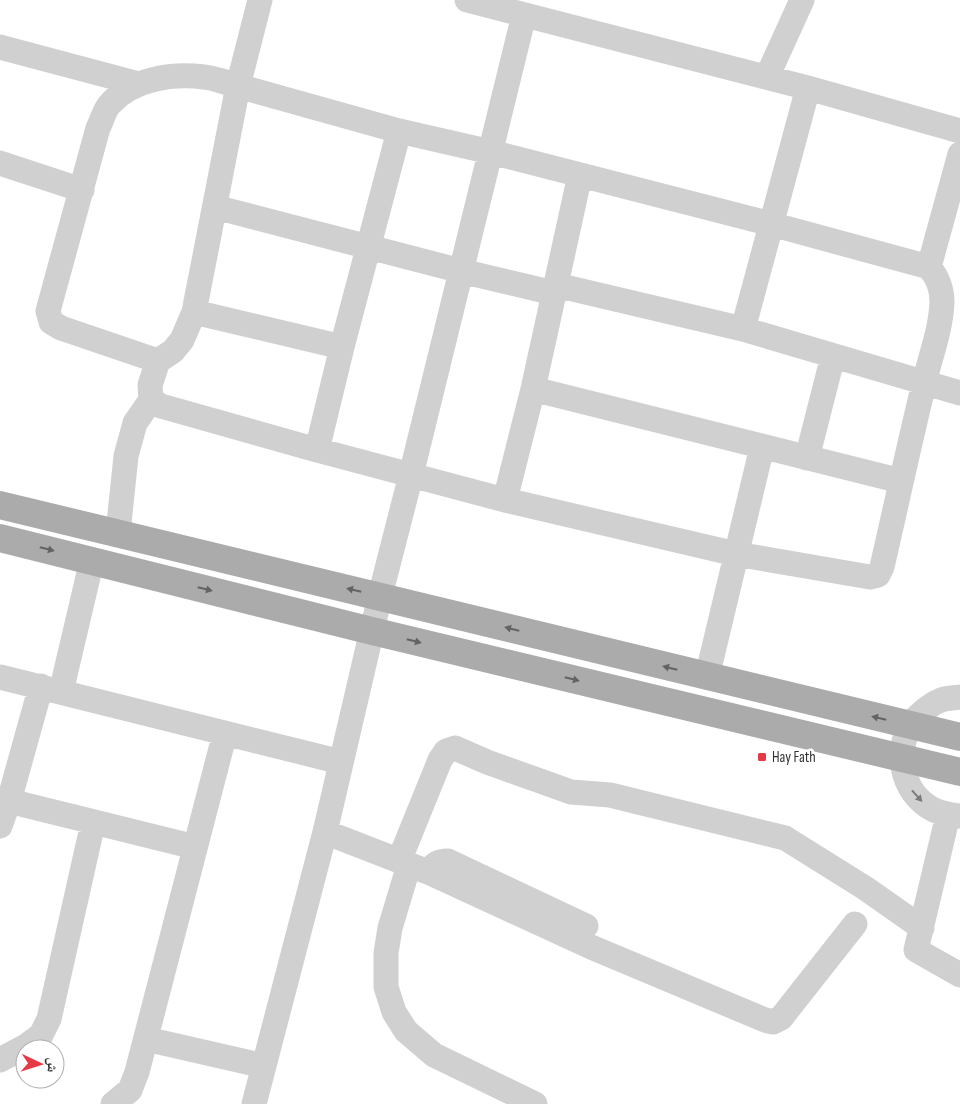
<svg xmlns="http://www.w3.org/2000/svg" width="960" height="1104" viewBox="0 0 960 1104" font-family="'Sofia Sans Condensed','Noto Naskh Arabic',sans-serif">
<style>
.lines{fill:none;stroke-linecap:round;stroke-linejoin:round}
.minor{stroke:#d0d0d0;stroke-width:25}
.major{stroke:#ababab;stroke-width:28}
.oneway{fill:#636363}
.oneway2{fill:#7a7a7a}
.poi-dot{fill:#e63946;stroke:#fff;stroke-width:2}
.labels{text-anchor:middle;stroke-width:5;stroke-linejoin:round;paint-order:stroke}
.poi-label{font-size:15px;fill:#333;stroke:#fff;text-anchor:start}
</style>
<rect width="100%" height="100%" fill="#fff"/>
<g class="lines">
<!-- minor -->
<path class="minor" d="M260,0L238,86L399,131L491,152L771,224L929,267C938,278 942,288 942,302C941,330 930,357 924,384C909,445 896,506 882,567L878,575L870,577L736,554L505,500L411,475L524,15
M467,0L808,88L960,131
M0,47L139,84
M767,77L802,0
M0,163L82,190
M215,207L461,271L554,293
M929,267L960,154
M556,285L743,329L960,393
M194,312L182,340L173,351L158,361L150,385L151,400L161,406L317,450L342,347
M743,329L808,88
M158,361L61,328L51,322L48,311L98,128C102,121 104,110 110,104C132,79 172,73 204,77C215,78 227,83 238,86L194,312L342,347L399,131
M533,389L901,481
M807,458L833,356
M505,500L533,389L580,175
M118,533L126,456L135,423L151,400
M0,677L341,762
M707,677L762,447
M61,692L92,560
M960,697C954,698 947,698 941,700C931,704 923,711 916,718C892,746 900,793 934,810C942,814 951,815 960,816
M9,801L195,847
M948,815L916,950L960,975
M0,826L9,801L41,686
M325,832L428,872L591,947L765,1020L773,1022L781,1018L855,924
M399,861L440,760L446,751L455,748L487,762L571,792L610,795L785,838L865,888L922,928
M409,865L390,928L386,953V987L394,1012L406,1031L434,1055L535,1104
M428,872C434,864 438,861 448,861L586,926
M146,1039L264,1066
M0,1060L26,1046L41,1035L49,1019L93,823
M113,1104L130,1090L137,1072L225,733
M254,1104L325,832L380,596L411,475L317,450"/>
<!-- major -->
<path class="major" d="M0,505L960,737
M0,538L372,631L960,772"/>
</g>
<!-- one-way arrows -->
<defs><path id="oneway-solid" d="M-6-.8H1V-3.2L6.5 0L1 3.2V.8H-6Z" transform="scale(1.25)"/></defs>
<g class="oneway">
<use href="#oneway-solid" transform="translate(47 549) rotate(14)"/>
<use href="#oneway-solid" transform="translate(205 589) rotate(14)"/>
<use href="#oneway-solid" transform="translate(354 590) rotate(-167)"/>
<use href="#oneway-solid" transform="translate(512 629) rotate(-166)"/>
<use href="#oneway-solid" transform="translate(414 641) rotate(14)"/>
<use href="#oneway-solid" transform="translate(670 668) rotate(-166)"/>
<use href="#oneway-solid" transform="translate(572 679) rotate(14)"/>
<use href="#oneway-solid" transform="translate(879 718) rotate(-167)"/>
</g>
<use class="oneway2" href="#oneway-solid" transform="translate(917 796) rotate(48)"/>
<!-- markers -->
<rect class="poi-dot" x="757" y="752" width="10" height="10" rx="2.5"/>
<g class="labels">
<!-- poi labels -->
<g class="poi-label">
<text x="772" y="762">Hay Fath</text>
</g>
</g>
<!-- north arrow -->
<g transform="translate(40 1064) rotate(94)"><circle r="24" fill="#ffffff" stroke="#adadad"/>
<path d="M0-4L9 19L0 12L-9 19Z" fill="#e63946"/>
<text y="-8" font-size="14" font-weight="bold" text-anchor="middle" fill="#333333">ش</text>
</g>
</svg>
